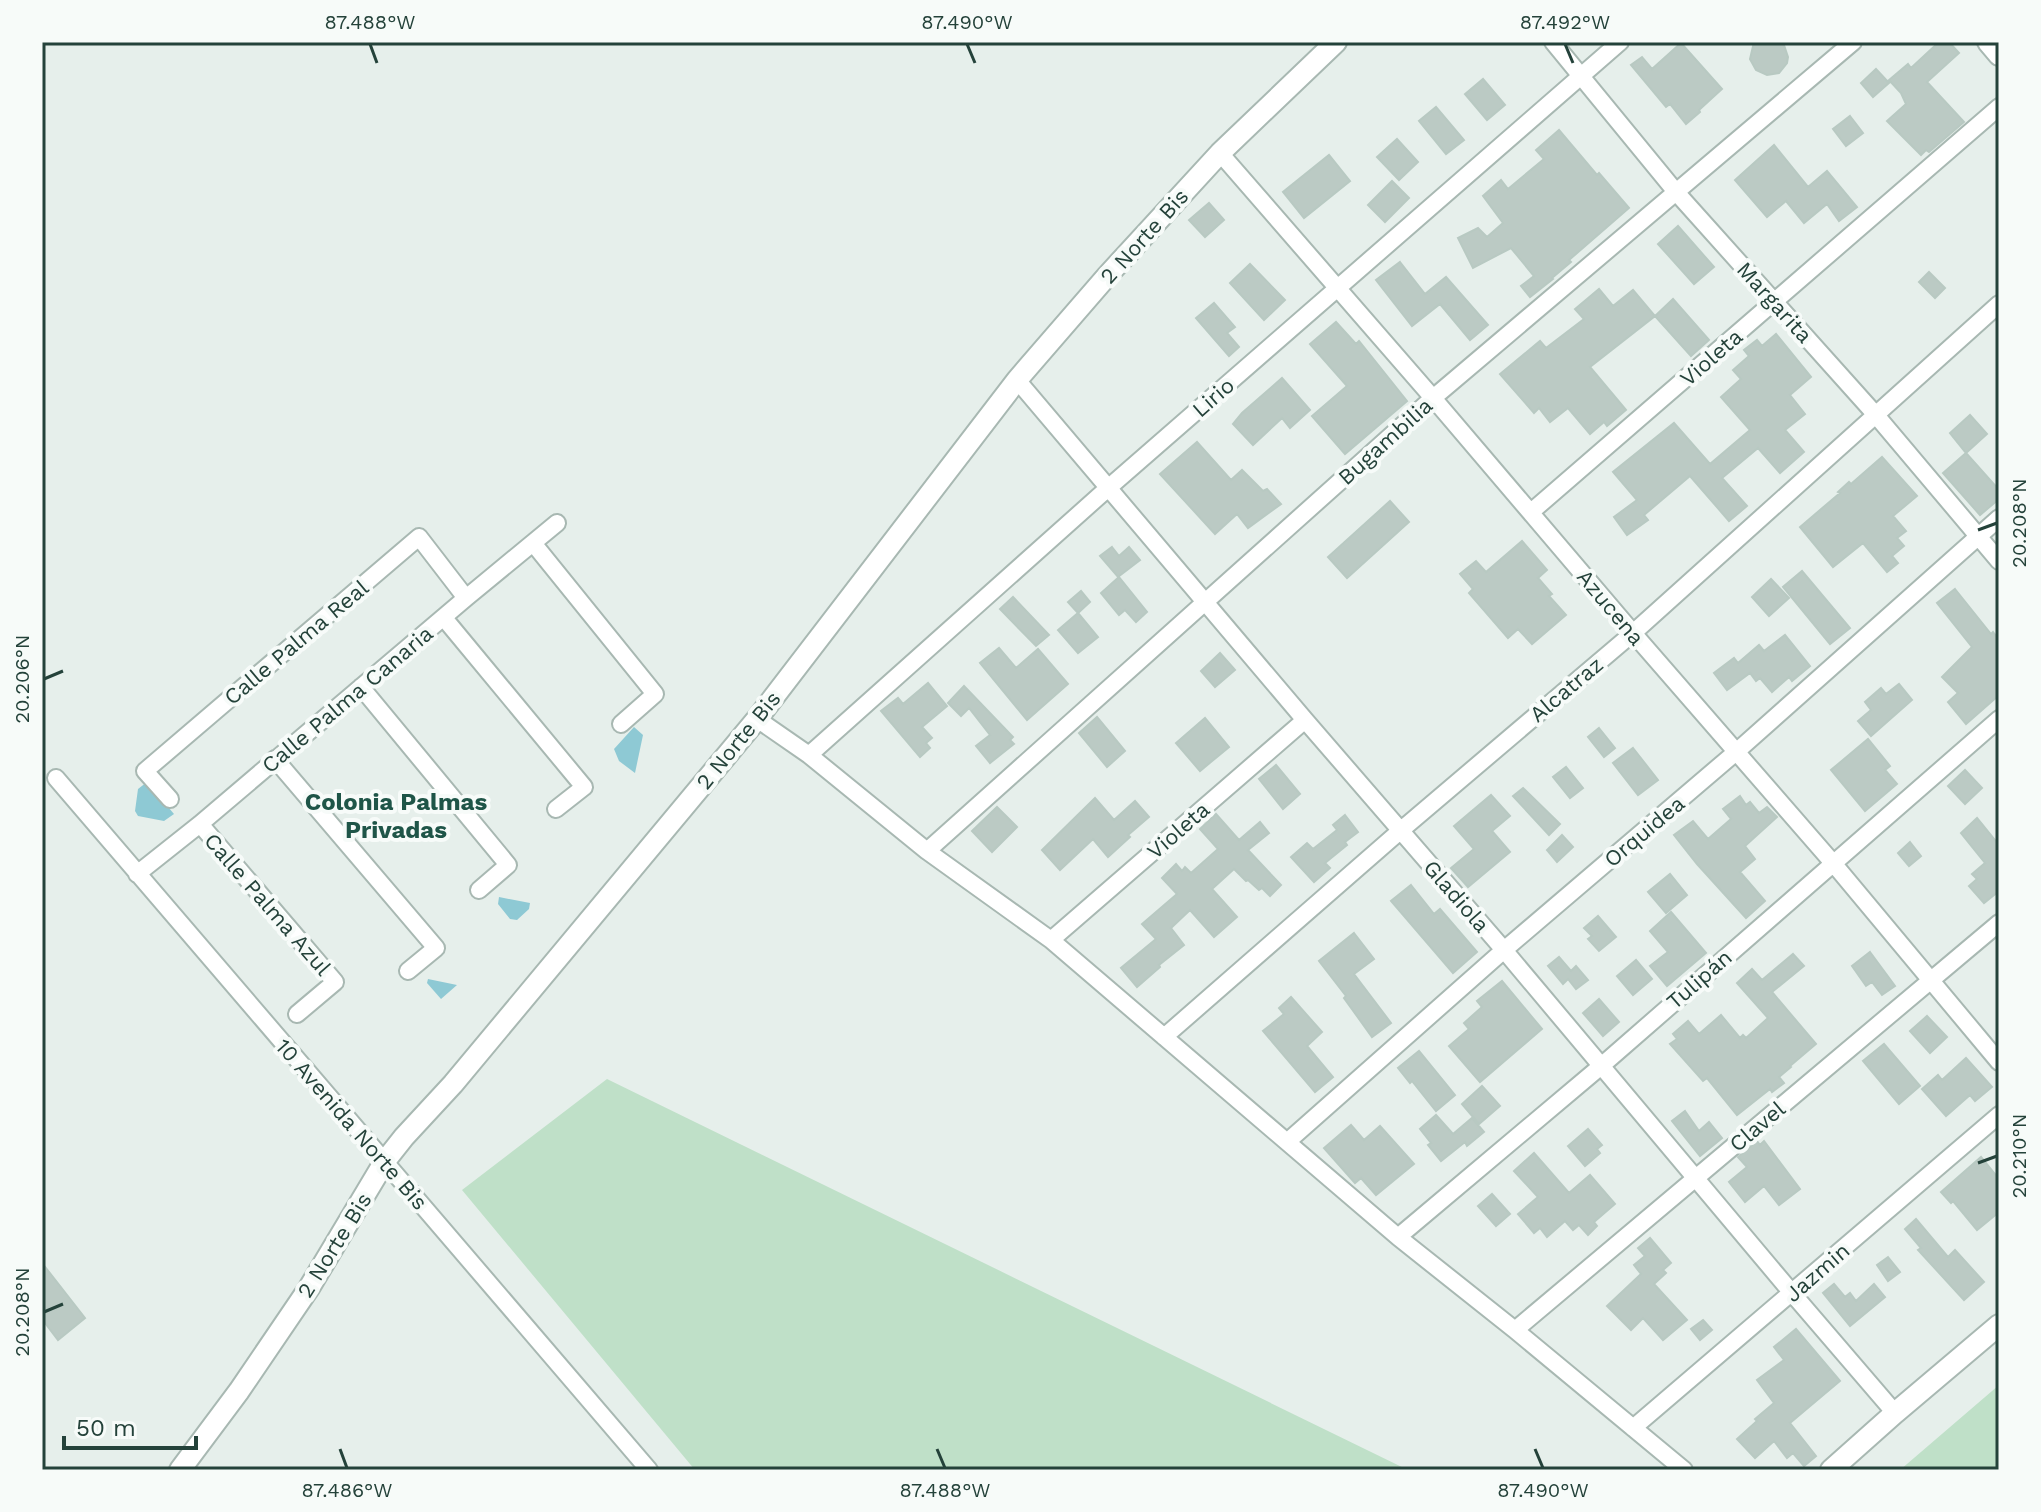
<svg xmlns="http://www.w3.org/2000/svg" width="2041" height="1512" viewBox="0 0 2041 1512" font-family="'Work Sans',sans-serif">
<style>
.green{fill:#bfe0c8}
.water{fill:#8ec9d4}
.building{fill:#bbcac4;stroke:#b8c9c2;stroke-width:2}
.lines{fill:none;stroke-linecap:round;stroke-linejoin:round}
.minor-casing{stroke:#a8b8b2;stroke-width:20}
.tertiary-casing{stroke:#a8b8b2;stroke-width:24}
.minor{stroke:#fff;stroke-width:16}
.tertiary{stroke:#fff;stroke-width:20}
.ticks{fill:none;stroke:#24423a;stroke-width:3}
.labels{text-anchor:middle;stroke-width:8;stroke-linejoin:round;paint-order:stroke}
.street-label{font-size:22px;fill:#24423a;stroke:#f7fbf9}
.neighbourhood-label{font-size:24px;font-weight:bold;fill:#1f5548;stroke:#f7fbf9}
.neatline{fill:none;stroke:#24423a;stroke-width:3}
.ticks-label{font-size:20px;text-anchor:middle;fill:#24423a}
</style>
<rect width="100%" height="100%" fill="#e6efeb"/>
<!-- green -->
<path class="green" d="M607,1079L1408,1470H695L462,1190Z
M1999,1385V1470H1900Z"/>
<!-- water -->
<path class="water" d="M634,727L643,735L635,773L619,761L614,749Z
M147,782L174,814L164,821L138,816L135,811L138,789Z
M499,897L530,903L529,909L517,920L510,919L498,904Z
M428,979L457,985L441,999L427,983Z"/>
<!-- building -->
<path class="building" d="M1754,42H1780L1784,45L1788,57L1787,63L1779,73L1767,75L1756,70L1750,59Z
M1939,42H1949L1959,53L1927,82L1964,122L1929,152L1926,150L1921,155L1887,121L1906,104L1901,93L1889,80L1908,64L1911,68Z
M1681,43L1722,89L1699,110L1700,112L1686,124L1670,104L1666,107L1631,65L1642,57L1652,69Z
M1876,69L1889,83L1873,97L1861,83Z
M1483,79L1505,105L1487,120L1465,94Z
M1436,107L1464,140L1446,154L1419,121Z
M1850,116L1863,133L1846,146L1833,129Z
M1559,130L1597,175L1599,173L1629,208L1569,260L1571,262L1552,278L1553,279L1530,297L1521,286L1534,276L1511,248L1473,268L1458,238L1478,228L1487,237L1503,223L1483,196L1501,180L1508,189L1544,159L1536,150Z
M1397,139L1418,162L1399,180L1377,157Z
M1774,145L1808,187L1827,171L1857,207L1839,221L1827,204L1804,223L1786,201L1767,217L1735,180Z
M1329,155L1350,181L1304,218L1283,192Z
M1392,181L1409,198L1385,222L1368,205Z
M1209,203L1224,220L1205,237L1189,220Z
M1678,226L1714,267L1694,284L1658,244Z
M1400,262L1425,294L1446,277L1488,325L1470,340L1440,304L1412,326L1376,280Z
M1250,264L1285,300L1264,320L1230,283Z
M1929,272L1945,288L1935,298L1919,282Z
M1599,289L1613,306L1633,290L1655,316L1590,367L1626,410L1607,426L1604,422L1590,434L1568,408L1550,422L1539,408L1534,413L1500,374L1540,341L1546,348L1584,319L1575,309Z
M1673,299L1709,340L1691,356L1655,316Z
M1214,303L1235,327L1227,333L1239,347L1229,356L1196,318Z
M1336,322L1356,344L1359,341L1407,401L1345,454L1312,416L1347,386L1310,344Z
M1776,334L1811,377L1790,395L1805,414L1785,430L1804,452L1780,473L1758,448L1722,478L1747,506L1729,521L1690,476L1644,515L1648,520L1627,535L1614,517L1637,500L1613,472L1674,423L1710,464L1750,430L1721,397L1741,379L1733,370L1749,356L1744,350L1757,340L1762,346Z
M1282,378L1310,410L1290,428L1282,418L1253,445L1233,424L1242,413Z
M1970,415L1987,434L1966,453L1950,433Z
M1197,442L1231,480L1242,470L1263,491L1267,489L1281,504L1248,528L1237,514L1215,534L1160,474Z
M1966,453L1999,490V499L1980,515L1943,473Z
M1882,457L1917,496L1893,516L1906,531L1897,538L1904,546L1892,556L1898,563L1887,572L1863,543L1833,567L1800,527L1840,493L1838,492L1849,482L1851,484Z
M1390,501L1409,522L1347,578L1328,557Z
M1522,541L1547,570L1538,578L1552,594L1549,596L1566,615L1532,644L1518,629L1508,638L1469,593L1473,589L1460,574L1476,561L1486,572Z
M1112,547L1119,556L1129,547L1140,560L1118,577L1100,556Z
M1802,571L1850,628L1830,644L1783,587Z
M1119,577L1147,612L1136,622L1125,610L1119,615L1101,593Z
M1771,579L1789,598L1769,616L1752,597Z
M1955,589L1991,634L1993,632L1999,640V695L1966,724L1948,702L1958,693L1942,677L1972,647L1937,603Z
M1081,591L1090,602L1078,613L1068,602Z
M1013,597L1049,635L1036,646L1000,609Z
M1078,613L1098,637L1078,653L1058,630Z
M1785,635L1810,666L1792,681L1789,677L1772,692L1760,678L1756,681L1750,673L1727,690L1714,673L1734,658L1738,663L1759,645L1764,651Z
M999,648L1016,668L1038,649L1068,684L1027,720L980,663Z
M1220,653L1235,670L1215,687L1201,671Z
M928,683L947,706L922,727L932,738L926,743L930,748L920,757L881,711L898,698L903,704Z
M1899,684L1912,700L1871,736L1858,721L1871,710L1865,702L1881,688L1886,694Z
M964,686L1013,737L1010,740L1014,744L990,763L976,746L990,735L969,708L961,716L948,703Z
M1097,717L1125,751L1107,767L1079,733Z
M1205,718L1229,747L1200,771L1176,743Z
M1599,728L1615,748L1604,757L1588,737Z
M1868,739L1890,766L1885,770L1897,784L1865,811L1831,770Z
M1633,748L1658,780L1638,795L1613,763Z
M1276,765L1300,794L1283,809L1259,779Z
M1566,767L1583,788L1570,798L1553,777Z
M1965,770L1982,788L1965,804L1948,786Z
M1523,788L1560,824L1549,835L1513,796Z
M1491,795L1510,816L1492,831L1510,852L1468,887L1451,868L1474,849L1454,826Z
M1740,796L1746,805L1750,802L1759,813L1767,807L1777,817L1745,846L1755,859L1740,872L1765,901L1746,918L1697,864L1674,835L1693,821L1708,839L1731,819L1723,809Z
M1095,798L1114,820L1135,801L1149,817L1128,835L1130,837L1108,857L1093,839L1060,870L1042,850Z
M997,807L1017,827L992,852L972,831Z
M1216,814L1239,840L1260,822L1269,833L1248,850L1281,885L1270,896L1262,888L1259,890L1248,880L1246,881L1234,869L1212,889L1237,917L1214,937L1190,910L1171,928L1184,945L1159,965L1160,967L1137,987L1121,968L1156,939L1142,924L1177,894L1162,878L1176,864L1182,871L1185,867L1191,873L1218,849L1200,829Z
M1345,815L1358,832L1345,842L1347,845L1325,863L1330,868L1314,882L1291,857L1307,843L1313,849L1337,830L1333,825Z
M1977,818L1999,845V891L1984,903L1969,886L1977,879L1972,874L1985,863L1961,833Z
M1562,835L1573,847L1557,862L1547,850Z
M1910,842L1921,856L1909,866L1898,853Z
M1670,874L1687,895L1666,913L1648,892Z
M1411,885L1434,914L1440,909L1477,952L1453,973L1391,901Z
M1671,912L1706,953L1667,986L1650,966L1668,952L1650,931Z
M1598,916L1616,937L1599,951L1588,939L1592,936L1584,928Z
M1354,933L1374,959L1354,974L1391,1023L1372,1037L1344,998L1346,996L1319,961Z
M1870,952L1895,986L1882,995L1872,982L1866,986L1852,966Z
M1793,954L1804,966L1772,992L1816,1044L1790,1066L1791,1067L1779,1077L1784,1083L1772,1092L1770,1089L1737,1115L1707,1078L1703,1081L1670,1044L1677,1039L1673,1034L1688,1021L1699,1034L1721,1015L1740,1038L1743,1035L1746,1038L1768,1018L1737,983L1752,969L1762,980Z
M1559,957L1571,971L1576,966L1588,980L1576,989L1568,979L1563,984L1548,966Z
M1636,960L1652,979L1633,995L1617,976Z
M1502,981L1542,1029L1480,1082L1449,1046L1469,1029L1464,1023L1482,1007L1477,1001Z
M1291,997L1322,1032L1307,1046L1333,1077L1315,1092L1263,1031L1284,1014L1279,1008Z
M1599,999L1619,1022L1603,1036L1583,1013Z
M1927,1016L1947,1037L1930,1053L1910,1031Z
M1884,1044L1920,1086L1899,1104L1863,1061Z
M1419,1051L1455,1095L1436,1111L1412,1081L1410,1083L1398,1068Z
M1966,1058L1992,1087L1975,1101L1970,1095L1946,1116L1922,1089L1938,1075L1942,1080Z
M1482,1086L1500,1106L1479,1124L1462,1104Z
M1685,1111L1699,1131L1709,1122L1722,1138L1700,1156L1672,1121Z
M1436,1115L1453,1134L1472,1118L1484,1132L1467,1146L1465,1142L1441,1161L1428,1145L1431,1143L1420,1129Z
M1351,1125L1364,1140L1380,1126L1414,1164L1376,1195L1361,1178L1355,1183L1324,1148Z
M1588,1129L1602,1145L1597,1149L1600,1153L1585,1166L1568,1146Z
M1757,1141L1760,1145L1764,1141L1800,1189L1779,1205L1764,1186L1745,1202L1729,1182L1747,1167L1738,1157Z
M1534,1153L1569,1193L1590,1175L1615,1204L1594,1222L1597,1226L1588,1235L1579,1225L1573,1230L1565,1221L1547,1237L1540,1228L1534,1233L1518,1214L1538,1197L1514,1171Z
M1981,1157L1999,1179V1212L1977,1230L1953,1201L1951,1203L1941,1192Z
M1492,1194L1510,1214L1496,1226L1478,1206Z
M1916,1219L1948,1257L1955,1250L1984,1282L1964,1300L1918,1250L1921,1248L1905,1229Z
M1650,1238L1671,1263L1663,1270L1666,1273L1654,1284L1687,1320L1663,1340L1643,1318L1631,1330L1607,1306L1641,1274L1634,1265L1645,1256L1638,1248Z
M1888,1257L1900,1272L1888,1281L1877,1265Z
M42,1263L85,1318L58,1340L42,1319Z
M1834,1284L1845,1297L1850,1293L1856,1301L1874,1284L1885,1297L1850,1326L1823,1293Z
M1703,1320L1712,1330L1700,1340L1691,1329Z
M1796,1329L1840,1381L1790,1423L1816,1456L1804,1466L1793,1453L1787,1458L1774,1441L1755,1458L1737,1439L1757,1421L1755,1419L1774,1403L1757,1380L1784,1360L1774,1347Z"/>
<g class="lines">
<!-- minor casing -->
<g class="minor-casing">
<path id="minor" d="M1553,42L1676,192L1875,414L1999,561
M1220,153L1433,398L1633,633L1833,863L1999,1062
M1017,380L1305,720L1504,950L1792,1293L1895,1413
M1531,512L1999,107
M533,543L655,694L621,724
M444,618L584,787L556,809
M361,687L508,865L479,890
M757,719L809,755L927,851L1051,940L1398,1237L1515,1330L1684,1470
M809,755L1107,489L1620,42
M275,759L436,948L408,971
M56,778L649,1470
M170,799L145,771L419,537L466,598
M200,824L335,982L297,1014
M927,851L1433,398L1853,42
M137,874L200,824L466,598L557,523
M1051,940L1305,720
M1164,1037L1400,831L1633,633L1999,304
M1287,1142L1504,950L1736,752L1999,518
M1398,1237L1600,1067L1999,719
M1515,1330L1999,923
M1633,1428L1999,1115"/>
</g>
<!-- tertiary casing -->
<g class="tertiary-casing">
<path id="tertiary" d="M1988,42L1999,55
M180,1470L239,1391L309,1288L385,1161L404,1137L453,1084L757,719L1017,380L1107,276L1220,153L1336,42
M1831,1470L1895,1413L1999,1325"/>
</g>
<!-- minor -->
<use href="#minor" class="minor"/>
<!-- tertiary -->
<use href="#tertiary" class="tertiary"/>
</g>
<!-- ticks -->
<path class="ticks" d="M370,44L377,63M967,44L975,63M1565,44L1573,63M1978,530L1997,523M44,679L63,671M1978,1163L1997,1156M44,1312L63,1304M340,1449L347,1468M937,1449L945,1468M1535,1449L1543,1468"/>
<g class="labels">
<!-- street labels -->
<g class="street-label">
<text transform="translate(1144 236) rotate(-48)" y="8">2 Norte Bis</text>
<text transform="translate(1775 302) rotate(48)" y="8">Margarita</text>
<text transform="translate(1711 357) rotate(-41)" y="8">Violeta</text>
<text transform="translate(1213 397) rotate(-41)" y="8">Lirio</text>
<text transform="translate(1385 441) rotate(-42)" y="8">Bugambilia</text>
<text transform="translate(1611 607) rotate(50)" y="8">Azucena</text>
<text transform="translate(296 642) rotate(-40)" y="8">Calle Palma Real</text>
<text transform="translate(1566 689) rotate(-40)" y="8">Alcatraz</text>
<text transform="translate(347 699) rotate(-40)" y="8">Calle Palma Canaria</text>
<text transform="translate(738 740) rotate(-51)" y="8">2 Norte Bis</text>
<text transform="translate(1178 830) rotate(-41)" y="8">Violeta</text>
<text transform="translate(1644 831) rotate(-40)" y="8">Orquidea</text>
<text transform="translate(1457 896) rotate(49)" y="8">Gladiola</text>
<text transform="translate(268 904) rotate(49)" y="8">Calle Palma Azul</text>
<text transform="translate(1699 979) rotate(-41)" y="8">Tulipán</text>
<text transform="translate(352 1124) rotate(49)" y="8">10 Avenida Norte Bis</text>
<text transform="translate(1757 1126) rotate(-40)" y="8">Clavel</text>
<text transform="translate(334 1245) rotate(-58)" y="8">2 Norte Bis</text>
<text transform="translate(1817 1272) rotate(-41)" y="8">Jazmin</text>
</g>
<!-- neighbourhood labels -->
<g class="neighbourhood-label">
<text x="396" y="810">Colonia Palmas<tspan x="396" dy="28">Privadas</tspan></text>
</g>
</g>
<!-- border -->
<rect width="2041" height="1512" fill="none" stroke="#f7fbf9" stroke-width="88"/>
<!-- scale -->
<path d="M64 1436v12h132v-12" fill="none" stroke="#24423a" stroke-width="4"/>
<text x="76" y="1436" font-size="24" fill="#24423a" stroke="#f7fbf9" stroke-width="6" paint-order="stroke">50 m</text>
<rect x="44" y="44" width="1953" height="1424" class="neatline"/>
<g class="ticks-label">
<text x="370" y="29">87.488°W</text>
<text x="967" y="29">87.490°W</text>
<text x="1565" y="29">87.492°W</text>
<text transform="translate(2019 523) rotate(-90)" y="7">20.208°N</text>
<text transform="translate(22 679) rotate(-90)" y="7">20.206°N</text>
<text transform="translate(2019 1156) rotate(-90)" y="7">20.210°N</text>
<text transform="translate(22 1312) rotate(-90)" y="7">20.208°N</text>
<text x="347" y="1497">87.486°W</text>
<text x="945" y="1497">87.488°W</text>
<text x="1543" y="1497">87.490°W</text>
</g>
</svg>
